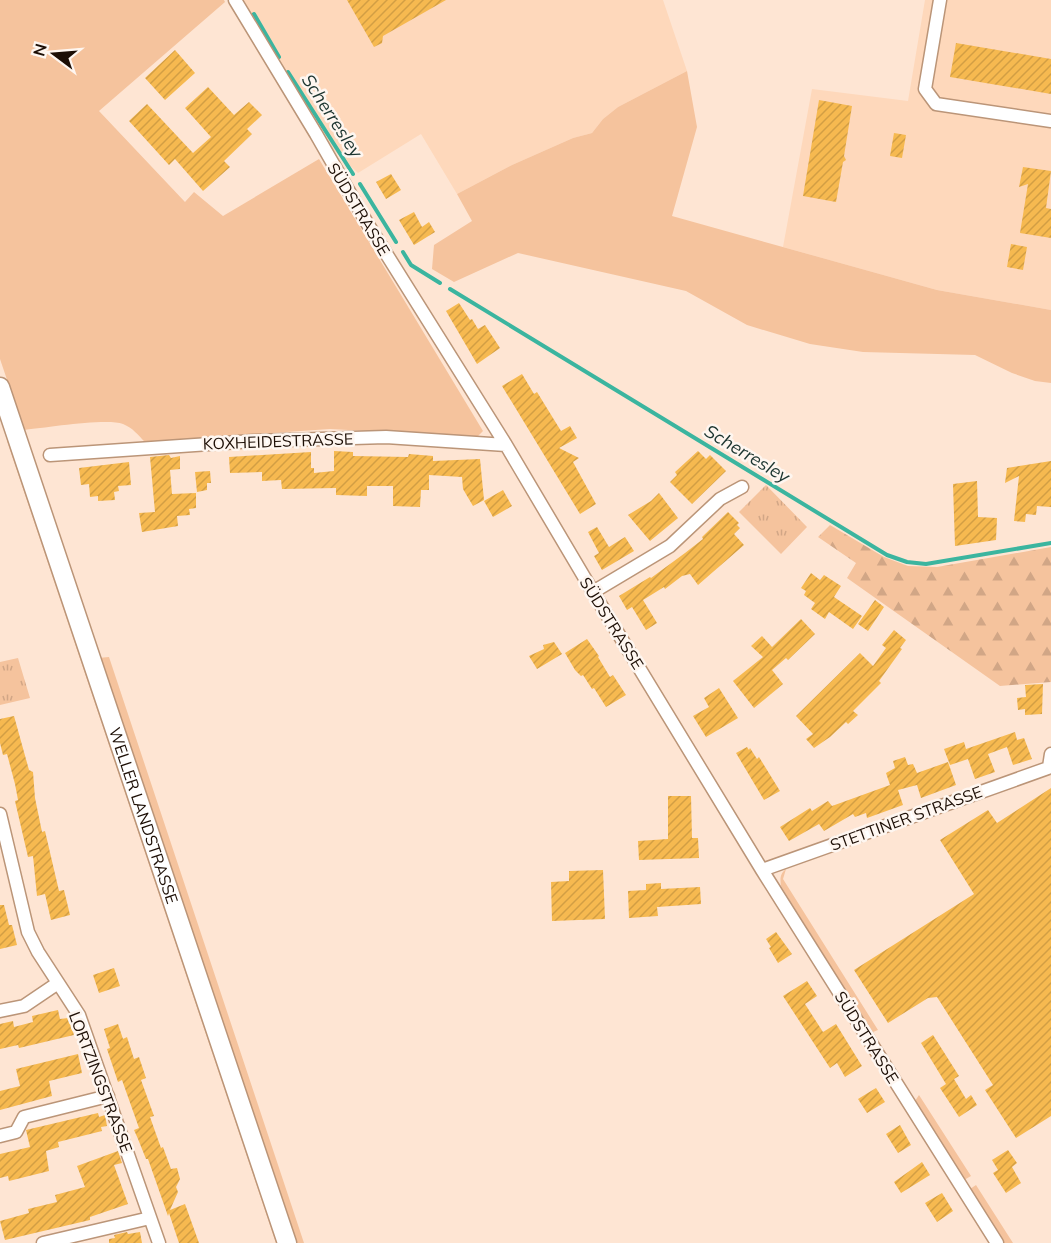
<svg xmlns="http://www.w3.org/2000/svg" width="1051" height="1243" viewBox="0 0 1051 1243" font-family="Mulish,sans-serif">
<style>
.built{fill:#fed8bb}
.grass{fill:#f5c39d}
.forest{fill:url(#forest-firs)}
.park{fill:url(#park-tufts)}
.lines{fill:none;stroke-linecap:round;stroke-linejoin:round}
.stream{stroke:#3bb59f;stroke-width:4}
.building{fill:url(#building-hatch)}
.street-casing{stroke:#bb9578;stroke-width:15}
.secondary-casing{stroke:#bb9578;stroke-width:21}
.street{stroke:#fff;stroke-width:12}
.secondary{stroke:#fff;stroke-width:18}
.labels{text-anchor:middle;stroke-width:5;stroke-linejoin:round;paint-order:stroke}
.street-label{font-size:16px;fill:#1c0e05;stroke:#fef6f0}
.water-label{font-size:18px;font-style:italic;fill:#1b342f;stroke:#fef6f0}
</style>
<defs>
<pattern id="forest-firs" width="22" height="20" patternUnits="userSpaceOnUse" patternTransform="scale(1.5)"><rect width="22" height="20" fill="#f5c39d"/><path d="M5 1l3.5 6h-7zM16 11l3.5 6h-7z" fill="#d1a686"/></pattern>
<pattern id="park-tufts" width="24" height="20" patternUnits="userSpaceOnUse" patternTransform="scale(1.5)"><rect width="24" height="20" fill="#f5c39d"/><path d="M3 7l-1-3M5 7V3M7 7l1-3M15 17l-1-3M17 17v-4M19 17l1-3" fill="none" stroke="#d1a686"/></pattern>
<pattern id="building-hatch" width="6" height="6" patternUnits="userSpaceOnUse" patternTransform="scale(1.5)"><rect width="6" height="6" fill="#f6b950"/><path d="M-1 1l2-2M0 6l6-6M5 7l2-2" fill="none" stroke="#d29e44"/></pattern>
</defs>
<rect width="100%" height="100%" fill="#fee5d3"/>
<!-- built -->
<path class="built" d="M235,0H663L687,71L618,107L603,119L592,133L573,138L512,165L457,194L421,134L358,173L316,134Z
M925,0H1051V310L937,290L783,247L812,89L908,101Z"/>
<!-- grass -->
<path class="grass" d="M0,0H224L225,2L99,111L185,202L194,192L223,216L319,159L483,431L477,437L330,429L145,442C138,435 133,428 123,424C106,418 45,428 24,430L0,359Z
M687,71L697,127L672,216L937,290L1051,310V383L1035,381L1012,373L975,355L863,352L810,344L747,325L686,291L518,253L454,282L432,269L434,245L472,221L457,194L512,165L573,138L592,133L603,119L618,107Z
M7,441H11L279,1243H276Z
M109,657L304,1243H295L98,658Z
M786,869L783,879L878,1030L873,1032L870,1030L781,886C780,878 780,874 786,869Z
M919,1095L971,1176L964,1180L915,1101Z
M976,1185L1013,1243H1003L970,1189Z"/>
<!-- forest -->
<path class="forest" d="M830,525L884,557L908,566L937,567L1051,547V682L1000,686L847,578L856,563L818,537Z"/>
<!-- park -->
<path class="park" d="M766,485L807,527L781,554L739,512Z
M18,658L30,698L0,705V662Z"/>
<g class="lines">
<!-- stream -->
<path class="stream" d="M254,14L279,57
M288,72L353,174
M360,184L396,242
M403,252L411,265L440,283
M450,289L887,555L907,562L926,564L1051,543"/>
</g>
<!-- building -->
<path class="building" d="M347,0H446L383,36L382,43L374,47Z
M956,43L1051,59V94L950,77Z
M175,50L195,73L165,100L145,78Z
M208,87L234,115L249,102L262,115L247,129L252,134L224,161L230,167L203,191L175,159L169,165L129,121L147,104L193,153L211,137L185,108Z
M819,100L852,106L844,156L846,160L843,162L836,202L803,196Z
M894,133L906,135L902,158L890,156Z
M1023,167L1051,171L1046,208L1051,209V238L1020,233L1028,184L1019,187Z
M391,174L401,190L386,199L376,182Z
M414,212L422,227L429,222L435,232L414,245L399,220Z
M1011,244L1027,247L1023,270L1007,267Z
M459,303L470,320L472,319L478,329L485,325L500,348L477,364L446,311Z
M522,374L534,394L537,392L561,431L570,426L577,438L559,448L579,458L573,462L596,504L580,514L502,386Z
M334,451L353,452V456L408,457L409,454L433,456V461L480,459L484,500L473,506L463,489L462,477L429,475V490H421L420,507L393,506V486H367V496L336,495V488L282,489L281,480L262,481V472L230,473L229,457L311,452V468H314V473L334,471Z
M698,451L706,459L710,455L726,471L692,504L670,482L677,475L675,472Z
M169,455L171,458L180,456V469L170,470L172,494L196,493V508L189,509L190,515L177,516L178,526L142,532L139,513L155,512L150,457Z
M1051,461V507L1037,506L1036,515L1026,514L1025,522L1014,521L1019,476L1005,483L1007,468Z
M129,462L131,485L118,486L119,491L114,492L115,500L98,501V496L90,497L89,484L81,485L79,468Z
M210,471L211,483H207V490L197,492L195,472Z
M977,481L978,517L997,518L996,540L955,546L953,484Z
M503,490L512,506L493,517L484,501Z
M659,493L678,518L650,541L628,515L651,501Z
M728,512L739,523L737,525L740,528L734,534L744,545L698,585L690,574L682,576L665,589L664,587L643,600L657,623L646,630L632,607L627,610L619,596L650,577L651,578L685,553L703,539L702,537Z
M597,527L609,547L625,537L634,551L602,570L594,556L599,553L588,532Z
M811,573L820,580L824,575L841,586L834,597L862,616L853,629L829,612L825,619L811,609L815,603L804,595L806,591L801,588Z
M875,600L884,607L868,631L858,624Z
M801,619L815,634L788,660L786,658L772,670L783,684L754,708L733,681L763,657L751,646L762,636L772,647Z
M894,630L906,640L900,648L902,649L879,681L881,683L853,711L858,715L848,724L846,722L830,737L814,748L806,739L813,734L796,716L860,653L873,666L886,648L882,645Z
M587,639L599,656L598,657L610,677L613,675L626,695L606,707L594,688L592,689L583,675L581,676L575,670L565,653Z
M554,642L562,654L537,669L529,656L544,649L543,645Z
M1043,684L1042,714L1025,715V709L1018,710L1017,698L1026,697L1025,685Z
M719,688L738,718L706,737L693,716L709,707L704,698Z
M14,716L29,770L33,772L35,798L42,832L45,831L59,891L64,890L70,915L51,920L45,894L37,896L33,856L28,857L15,801L18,800L15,784L7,754L3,755L0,743V719Z
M1015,732L1017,740L1024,738L1032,759L1013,765L1007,747L988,754L995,772L975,779L968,759L950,765L944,749L964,742L966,749Z
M747,747L749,750L750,748L757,759L759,757L780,791L764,800L736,753Z
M905,757L908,765L913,764L917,773L948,762L956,785L921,798L917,785L898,790L903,805L867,818L866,813L855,817L853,814L824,831L819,824L789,841L780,827L810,808L812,811L828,801L832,806L890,785L886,773L895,768L893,761Z
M1051,788V1116L1016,1138L985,1090L993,1085L937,997L928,998L888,1023L854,970L974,894L940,840L988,810L997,823Z
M668,796H691L692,838H698L699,858L639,860L638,841L668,839Z
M603,870L605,919L552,921L551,882L569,881V871Z
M661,883V889L700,887L701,904L657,907L658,916L629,918L628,891L646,890V884Z
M0,905H4L9,925H12L17,945L0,949Z
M776,932L792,954L778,963L769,948L771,947L766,939Z
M114,968L120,986L99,993L93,975Z
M807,981L817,996L805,1004L823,1032L836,1024L862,1066L845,1077L837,1063L830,1068L783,996Z
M58,1010L60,1019L68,1018L74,1035L19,1048L18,1045L0,1049V1024L13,1021L14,1027L33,1022L32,1016Z
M118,1024L123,1039L127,1037L134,1059L139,1057L146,1078L141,1080L154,1116L150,1117L161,1148L163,1147L171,1169L177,1168L180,1179L176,1187L178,1192L170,1210L185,1204L199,1243H179L169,1213L168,1216L148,1159H146L138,1139L134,1130L139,1128L122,1080L118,1082L107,1049L110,1048L104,1029Z
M933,1035L959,1076L954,1079L966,1099L971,1095L977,1105L959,1117L940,1088L946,1084L921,1043Z
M78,1054L82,1073L49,1081L52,1096L0,1110V1091L20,1086L16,1069Z
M876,1088L885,1102L867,1113L858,1099Z
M98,1113L99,1117L105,1115L107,1126L101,1127L102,1131L58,1142L59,1147L46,1151L49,1171L9,1181L8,1176L0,1178V1154L30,1147L26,1130Z
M900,1125L911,1145L898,1153L886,1134Z
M1008,1150L1017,1163L1012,1167L1021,1183L1006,1193L993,1173L998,1170L992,1160Z
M118,1151L122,1163L114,1165L128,1204L90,1217V1220L5,1240L0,1221L29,1213L28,1209L57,1202L55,1195L85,1187L77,1166Z
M922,1162L930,1175L901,1193L894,1182Z
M942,1193L953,1211L937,1222L925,1203Z
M127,1232L128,1234L140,1232L142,1243H109V1239L115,1238L114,1235Z"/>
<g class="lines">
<!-- street casing -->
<g class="street-casing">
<path id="street" d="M235,0L316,134L367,223L506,445L593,592L762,870L997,1243
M940,0L925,89L936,104L1051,121
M50,455L253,441L386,437L506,445
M593,592L670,546L720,499L742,487
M1049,767L1051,754
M0,814L28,932L38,952L79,1015L159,1243
M762,870L1051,767
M0,1011L24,1006L58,983
M0,1136L16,1132L24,1117L108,1096
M43,1243L150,1218"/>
</g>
<!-- secondary casing -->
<g class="secondary-casing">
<g id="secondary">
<path id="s1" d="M0,387L287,1243"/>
</g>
</g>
<!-- street -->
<use href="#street" class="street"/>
<!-- secondary -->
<use href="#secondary" class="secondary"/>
</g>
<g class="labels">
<!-- street labels -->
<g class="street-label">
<text transform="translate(359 209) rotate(59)" y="6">SÜDSTRASSE</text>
<text transform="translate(278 441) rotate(-2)" y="6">KOXHEIDESTRASSE</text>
<text transform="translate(612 623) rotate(58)" y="6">SÜDSTRASSE</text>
<text dy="6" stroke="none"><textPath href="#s1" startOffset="452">WELLER LANDSTRASSE</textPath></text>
<text transform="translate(906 818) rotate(-20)" y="6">STETTINER STRASSE</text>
<text transform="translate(867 1037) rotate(58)" y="6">SÜDSTRASSE</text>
<text transform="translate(101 1082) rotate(69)" y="6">LORTZINGSTRASSE</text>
</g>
<!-- water labels -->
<g class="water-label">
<text transform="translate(332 116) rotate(57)" y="6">Scherresley</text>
<text transform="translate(747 454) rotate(31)" y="6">Scherresley</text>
</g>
</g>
<!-- north arrow -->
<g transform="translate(54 54) rotate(286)" stroke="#fef6f0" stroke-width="4.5" paint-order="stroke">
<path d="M0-4.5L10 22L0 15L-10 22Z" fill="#1c0e05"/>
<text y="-9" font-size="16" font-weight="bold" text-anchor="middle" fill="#1c0e05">N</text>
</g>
</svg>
